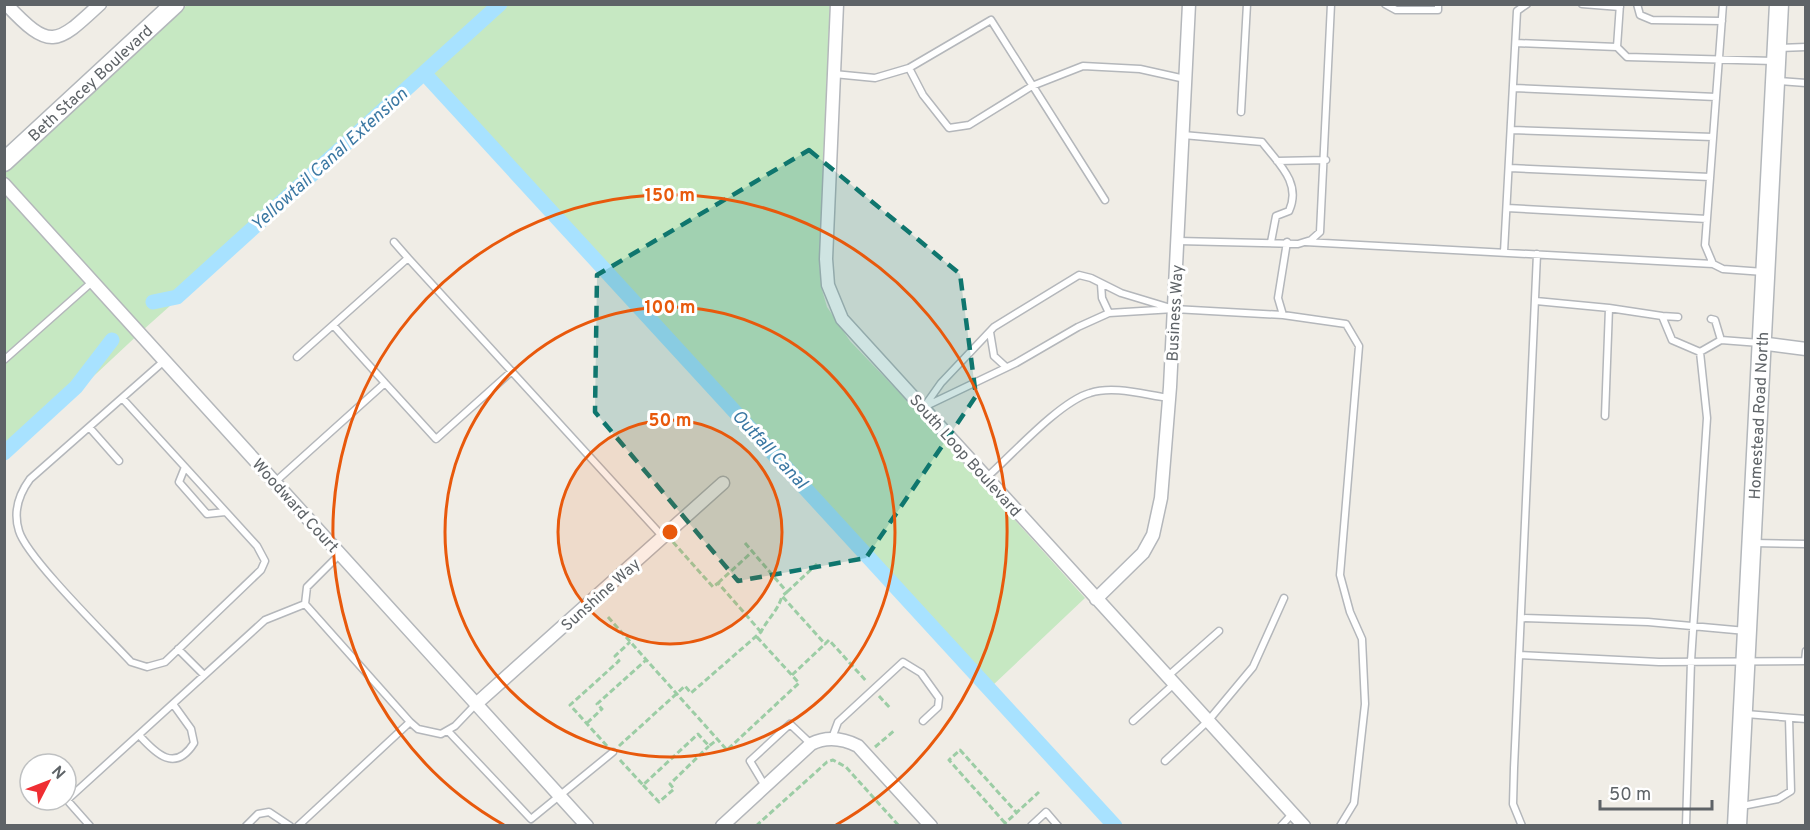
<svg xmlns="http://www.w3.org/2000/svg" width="1810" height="830" viewBox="0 0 1810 830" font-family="Overpass,sans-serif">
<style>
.green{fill:#c6e8c2}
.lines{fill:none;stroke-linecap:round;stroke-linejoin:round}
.canal{stroke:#a8e2ff;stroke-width:15}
.lane-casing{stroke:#b4b7bb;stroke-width:9}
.street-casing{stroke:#b4b7bb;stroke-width:15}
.secondary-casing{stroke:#b3b7bb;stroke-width:21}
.path{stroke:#9ccda5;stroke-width:3;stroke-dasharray:6 3;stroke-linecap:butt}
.lane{stroke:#fff;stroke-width:6}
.street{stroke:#fff;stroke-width:12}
.secondary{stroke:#fff;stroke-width:18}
.marked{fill:#0f766e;fill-opacity:0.2;stroke:#0f766e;stroke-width:4.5;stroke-dasharray:12 8;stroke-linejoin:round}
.ring{fill:none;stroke:#e8590c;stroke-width:3}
.labels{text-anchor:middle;stroke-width:6;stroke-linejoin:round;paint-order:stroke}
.street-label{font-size:16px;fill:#5e6367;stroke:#fff}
.water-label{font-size:18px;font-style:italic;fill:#3b78a3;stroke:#fff}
.centre{fill:#e8590c;stroke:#fff;stroke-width:3}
.ring-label{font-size:18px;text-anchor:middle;font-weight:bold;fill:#e8590c;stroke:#fff;stroke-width:6;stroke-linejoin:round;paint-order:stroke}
</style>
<rect width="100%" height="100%" fill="#f0ede6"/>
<!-- green -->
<path class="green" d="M187,5H830L819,259L821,286L827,307L850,341L918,412L1085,598L992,686L432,72L143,330L5,459V172L93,88Z"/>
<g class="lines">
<!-- canal -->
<path class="canal" d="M424,73L1115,826
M153,302L177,297L500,4
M4,453L76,387L112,340"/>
<!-- lane casing -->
<g class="lane-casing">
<path id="lane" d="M1385,4L1396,10H1438V4
M1582,4L1620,7
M1620,4L1617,47L1627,57L1774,61
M1637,4L1640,15L1652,20L1722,21
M1516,43L1617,47
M1779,48L1806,47
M909,68L991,20L1105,200
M834,74L875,78L909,68L923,95L949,128L969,125L1032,86L1083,66L1140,69L1185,79
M1779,81L1806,83
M1514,88L1716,97
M1241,112L1247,4
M1512,130L1713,137
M1183,135L1262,142C1278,163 1302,183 1289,211L1276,216L1271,242
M1277,161L1326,160
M1510,168L1710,177
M1507,208L1707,219
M1178,241L1298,244L1311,240L1320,232L1331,4
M394,242L408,258
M1305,242L1713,264L1723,269L1764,272
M1504,252L1517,11L1527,4
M1713,264L1705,245L1723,4
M1079,275L1091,278L1121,293L1174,309L1109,313L1078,327L1016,363L924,407L941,383L994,327Z
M1101,284L1102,298L1109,313
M1536,301L1609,308L1662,316L1672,340L1700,352L1721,340L1760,343
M1174,309L1283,315L1278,298L1287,242
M1283,315L1346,324L1359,346L1340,575L1350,612L1362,639L1365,704L1354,803L1340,826
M1662,316L1678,317
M1711,319L1715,320L1721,340
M990,332L994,356L1006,367
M297,357L333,325
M4,360L92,282
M385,383L436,439L512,371
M122,398L257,546L265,561L261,570L165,662L147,667L131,662C108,637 27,558 19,531C13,512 19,494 30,479L164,361
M1605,416L1609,308
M89,427L119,461
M185,467L179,482L207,514L225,512
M986,478C1012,455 1059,402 1090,393C1114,385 1145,395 1169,398
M275,482L385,383L333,325L408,258L663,537
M1752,543L1806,544
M340,554L307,587L305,604L410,722L418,729L441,734L455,726L476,704
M1521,618L1648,622L1746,631
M178,649L204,675
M1519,655L1659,662L1805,661L1806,651
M1168,676L1219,631
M1746,714L1806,719
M1133,721L1174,684
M448,731L531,819L613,752
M139,735C156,754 175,773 194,743L191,729L173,704
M832,738L838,722L903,662L921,673L939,698L938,707L923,721
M1165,761L1208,721L1253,667L1284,598
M765,786L750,761L790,724L811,744
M1742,806L1778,799L1791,791L1789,718
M90,826L67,800L265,620L305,604
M246,826L258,814L269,812L290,826
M298,826L410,722
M1031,826L1046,812L1058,826
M1281,826L1292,814
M1522,826L1513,804L1514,768L1537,254
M1686,826L1691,661L1707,418L1700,352"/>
</g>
<!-- street casing -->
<g class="street-casing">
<path id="street" d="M6,4C50,51 56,45 100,4
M837,4L826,259L828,285L842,319L1304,826
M4,184L587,826
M1760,343L1806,349
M1096,599L1143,553L1153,535L1161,498L1170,387L1189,4
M476,704L723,483
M722,826L811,744C827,736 842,738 858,746L931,826"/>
</g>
<!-- secondary casing -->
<g class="secondary-casing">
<g id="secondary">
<path id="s1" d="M4,162L175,4"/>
<path id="s2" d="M1737,826L1779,4"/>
</g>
</g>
<!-- path -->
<path class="path" d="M673,542L713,587L718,583L761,632
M745,543L787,592L782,596L825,644L829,640L867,682
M718,583L752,552
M787,592L817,564
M608,617L727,750L799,683L756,636
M792,675L825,644
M879,696L891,709
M587,723L602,709L597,704L646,660
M607,746L570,705L619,661L615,656L630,642
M619,746L685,686L691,693L761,632C768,618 778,611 782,596
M875,747L895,730
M620,760L643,785L698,734L709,746L718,739
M643,785L659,802L674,789L670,784L709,746
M1005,823L949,760L960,750L1016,812
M756,826L827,762L833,760L846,767L899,826
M1002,826L1039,792"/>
<!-- lane -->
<use href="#lane" class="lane"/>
<!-- street -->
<use href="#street" class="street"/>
<!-- secondary -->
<use href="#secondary" class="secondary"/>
</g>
<!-- marked area -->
<path class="marked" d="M809,150L960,274L976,396L866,558L738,581L595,412L597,275Z"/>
<!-- distance rings -->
<circle cx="670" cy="532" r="112" fill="#e8590c" fill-opacity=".12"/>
<g class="ring">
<circle cx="670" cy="532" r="112"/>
<circle cx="670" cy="532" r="225"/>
<path d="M504 825A337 337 0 1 1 836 825"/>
</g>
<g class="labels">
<!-- street labels -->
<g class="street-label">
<text dy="6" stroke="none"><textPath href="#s1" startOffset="117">Beth Stacey Boulevard</textPath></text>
<text transform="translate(1174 313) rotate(-87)" y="6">Business Way</text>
<text dy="6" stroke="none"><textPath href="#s2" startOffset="411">Homestead Road North</textPath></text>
<text transform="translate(966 455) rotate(48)" y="6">South Loop Boulevard</text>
<text transform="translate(296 505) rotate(48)" y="6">Woodward Court</text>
<text transform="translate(600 594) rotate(-42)" y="6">Sunshine Way</text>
</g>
<!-- water labels -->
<g class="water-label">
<text transform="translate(329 159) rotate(-42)" y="6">Yellowtail Canal Extension</text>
<text transform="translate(770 449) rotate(47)" y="6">Outfall Canal</text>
</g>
</g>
<circle cx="670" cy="532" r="9" class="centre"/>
<g class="ring-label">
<text x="670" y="201">150 m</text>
<text x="670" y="313">100 m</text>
<text x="670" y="426">50 m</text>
</g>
<!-- border -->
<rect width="1810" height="830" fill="none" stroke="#5e6367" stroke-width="12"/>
<!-- north arrow -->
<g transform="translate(48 782) rotate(48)"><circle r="28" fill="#ffffff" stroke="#bfc1c2" stroke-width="1.5"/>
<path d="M0-4.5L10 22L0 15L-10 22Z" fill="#ef2e33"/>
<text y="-9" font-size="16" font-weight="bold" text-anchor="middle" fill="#5e6367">N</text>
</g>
<!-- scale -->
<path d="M1600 800v9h112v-9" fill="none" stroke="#5e6367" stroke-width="3"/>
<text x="1609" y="800" font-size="18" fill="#5e6367" stroke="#ffffff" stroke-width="4.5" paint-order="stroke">50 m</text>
</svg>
